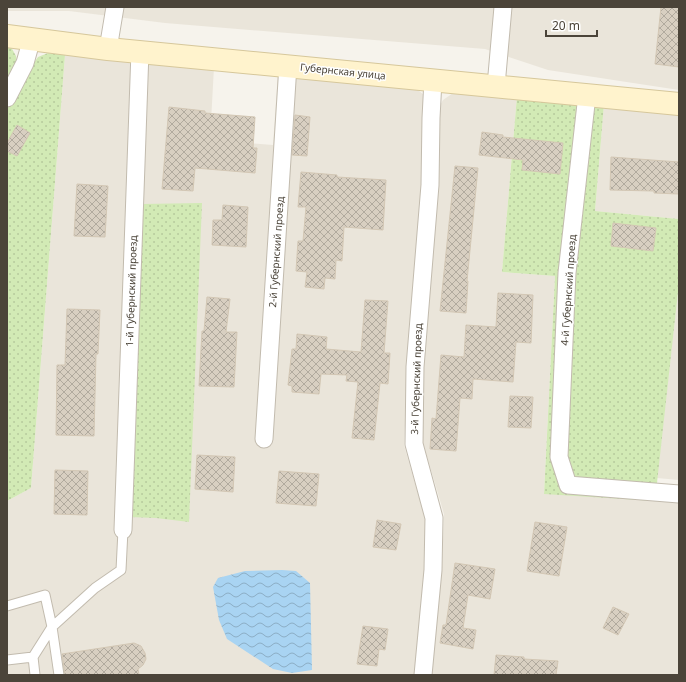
<svg xmlns="http://www.w3.org/2000/svg" width="686" height="682" viewBox="0 0 686 682" font-family="'Noto Sans',sans-serif">
<style>
.residential{fill:#eae5da}
.grass{fill:url(#grass-dots)}
.water{fill:url(#water-waves)}
.building{fill:url(#building-cross-hatch);stroke:#d3c7b4}
.lines{fill:none;stroke-linecap:round;stroke-linejoin:round}
.lane-casing{stroke:#c2bbae;stroke-width:11}
.street-casing{stroke:#c2bbae;stroke-width:19}
.secondary-casing{stroke:#d6c79b;stroke-width:24}
.lane{stroke:#fff;stroke-width:9}
.street{stroke:#fff;stroke-width:17}
.secondary{stroke:#fff3cd;stroke-width:22}
.labels{text-anchor:middle;stroke-width:3;stroke-linejoin:round;paint-order:stroke}
.street-label{font-size:10px;fill:#4b4439;stroke:#fff}
</style>
<defs>
<pattern id="grass-dots" width="8" height="8" patternUnits="userSpaceOnUse"><rect width="8" height="8" fill="#d2eab5"/><path d="M2 2h.1M6 6h.1" fill="none" stroke="#b6ca9c" stroke-width="1.8" stroke-linecap="round"/></pattern>
<pattern id="water-waves" width="16" height="10" patternUnits="userSpaceOnUse"><rect width="16" height="10" fill="#a9d4f2"/><path d="M0 5q4-4 8 0t8 0" fill="none" stroke="#8caec5"/></pattern>
<pattern id="building-cross-hatch" width="8" height="8" patternUnits="userSpaceOnUse"><rect width="8" height="8" fill="#d8cfc1"/><path d="M0 0l8 8M0 8l8-8" fill="none" stroke="#b1aa9e"/></pattern>
</defs>
<rect width="100%" height="100%" fill="#f6f3ec"/>
<!-- residential -->
<path class="residential" d="M7,7H679V90L548,70L485,49L165,23L69,11H7Z
M65,55L214,67L210,140L273,145L278,72L413,86L424,95L423,183L408,368L404,445L426,522L425,572L414,675H7V501L31,488Z
M456,91L517,96L502,272L555,276L544,493L679,502V675H428L442,567L444,514L423,443V367L437,111L443,100Z
M604,104L679,110V219L595,211Z
M679,283V480L657,478Z"/>
<!-- grass -->
<path class="grass" d="M7,47H11L16,56L18,66L7,85Z
M48,53L65,55L31,488L7,501V109L33,64L38,57Z
M517,96L604,104L595,211L679,219V283L655,501L544,494L555,276L502,272Z
M202,203L189,522L156,518L129,517L142,204Z"/>
<!-- water -->
<path class="water" d="M282,570L296,571L310,583L312,670L292,673L273,669L227,639L219,620L213,587L218,578L245,571Z"/>
<!-- building -->
<path class="building" d="M661,7H679V67L655,64Z
M169,107L205,111V113L255,117L253,148H257L255,173L195,168L193,191L162,189Z
M295,115L310,117L307,156L292,155Z
M17,125L30,133L17,156L7,151V143Z
M482,132L503,135V137L563,143L560,174L522,170L523,160L479,155Z
M611,157L679,162V194L654,193V191L610,190Z
M455,166L478,168L467,281H468L466,313L440,311Z
M301,172L337,175V177L386,180L383,230L344,227L342,261L336,260L335,279L325,278L324,289L305,287L307,272L296,271L298,241H303L306,207H298Z
M77,184L108,186L105,237L74,236Z
M223,205L248,207L246,247L212,245L213,220H222Z
M613,223L656,228L653,251L611,246Z
M498,293L533,295L531,343L516,342L513,382L473,379L472,399L460,398L456,451L430,449L432,418L436,419L441,355L464,357L466,325L496,327Z
M207,297L230,299L226,332H237L234,387L199,386L202,331H204Z
M365,300L388,301L384,353H390L388,384L380,383L374,440L352,438L358,382L346,381L347,375L321,374L319,394L292,392V386L288,385L292,349H296L297,334L327,337L326,349L361,352Z
M67,309L100,310L98,354H96L94,436L56,435L57,365H65Z
M510,396L533,397L531,428L508,427Z
M197,455L235,457L233,492L195,489Z
M55,470L88,471L87,515L54,514Z
M279,471L319,474L316,506L276,503Z
M377,520L401,524L396,550L373,547Z
M535,522L567,527L559,576L527,571Z
M455,563L495,569L490,599L468,595L463,628L476,630L473,649L440,643L443,625H446Z
M613,607L629,614L618,635L603,628Z
M363,626L388,629L385,650L379,649L377,666L357,664Z
M134,643L141,646L145,653L146,659L143,665L138,669L139,675H65L62,654Z
M496,655L524,657V659L558,661L556,675H494Z"/>
<g class="lines">
<!-- lane casing -->
<g class="lane-casing">
<path id="lane" d="M7,606L45,595L52,627L59,675
M7,660L33,657
M35,675L33,657L52,627L95,588L121,570L123,530"/>
</g>
<!-- street casing -->
<g class="street-casing">
<path id="street" d="M108,49L115,7
M496,86L503,7
M587,95L567,273L559,457L568,485L679,494
M7,98L25,63L32,38
M264,439L288,65
M123,530L140,51
M423,675L433,570L434,518L414,444L415,367L430,185L431,118L433,80"/>
</g>
<!-- secondary casing -->
<g class="secondary-casing">
<path id="secondary" d="M7,36L108,49L679,104"/>
</g>
<!-- lane -->
<use href="#lane" class="lane"/>
<!-- street -->
<use href="#street" class="street"/>
<!-- secondary -->
<use href="#secondary" class="secondary"/>
</g>
<g class="labels">
<!-- street labels -->
<g class="street-label">
<text transform="translate(343 71) rotate(6)" y="4">Губернская улица</text>
<text transform="translate(276 252) rotate(-86)" y="4">2-й Губернский проезд</text>
<text transform="translate(568 290) rotate(-86)" y="4">4-й Губернский проезд</text>
<text transform="translate(131 291) rotate(-88)" y="4">1-й Губернский проезд</text>
<text transform="translate(416 379) rotate(-88)" y="4">3-й Губернский проезд</text>
</g>
</g>
<!-- border -->
<rect width="686" height="682" fill="none" stroke="#4b4439" stroke-width="16"/>
<!-- scale -->
<path d="M546 30v6h51v-6" fill="none" stroke="#4b4439" stroke-width="2"/>
<text x="552" y="30" font-size="12" fill="#4b4439" stroke="#ffffff" stroke-width="3" paint-order="stroke">20 m</text>
</svg>
